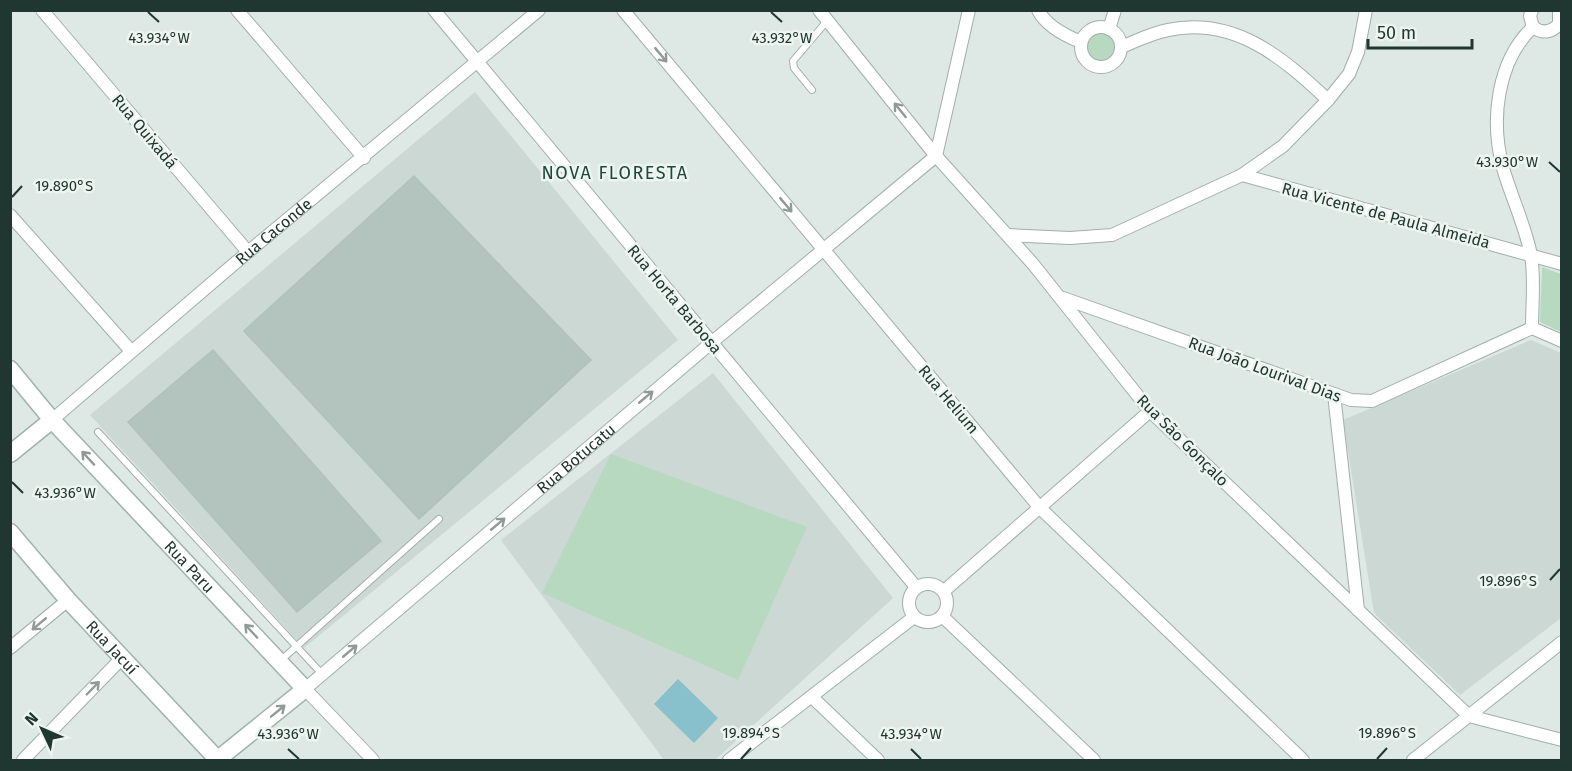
<svg xmlns="http://www.w3.org/2000/svg" width="1572" height="771" viewBox="0 0 1572 771" font-family="'Fira Sans',sans-serif">
<style>
.built{fill:#ccd8d3}
.green{fill:#b7d9c0}
.water{fill:#88c0cb}
.building{fill:#b3c3bd;stroke:#b1c1bb;stroke-width:1.5}
.lines{fill:none;stroke-linecap:round;stroke-linejoin:round}
.lane-casing{stroke:#a1afab;stroke-width:8}
.street-casing{stroke:#a1afab;stroke-width:14}
.secondary-casing{stroke:#9eb3ac;stroke-width:19}
.lane{stroke:#fff;stroke-width:6}
.street{stroke:#fff;stroke-width:12}
.secondary{stroke:#fff;stroke-width:16}
.oneway{stroke:#909b98}
.ticks{fill:none;stroke:#203731;stroke-width:2}
.labels{text-anchor:middle;stroke-width:5;stroke-linejoin:round;paint-order:stroke}
.street-label{font-size:16px;fill:#203731;stroke:#eef5f1}
.neighbourhood-label{font-size:18px;letter-spacing:1.5px;fill:#1e473d;stroke:#eef5f1}
.ticks-label{font-size:15px;text-anchor:middle;fill:#203731;stroke:#eef5f1;stroke-width:5;stroke-linejoin:round;paint-order:stroke}
</style>
<rect width="100%" height="100%" fill="#dee8e4"/>
<!-- built -->
<path class="built" d="M475,92L678,340L304,648L90,415Z
M1531,340L1561,353V618L1460,695L1374,613L1343,420Z
M713,373L893,598L715,760H664L501,540Z"/>
<!-- green -->
<path class="green" d="M1086 47a15 15 0 1 1 30 0a15 15 0 1 1-30 0Z
M1542,267L1561,274V332L1540,322Z
M611,454L807,527L738,680L542,593Z"/>
<!-- water -->
<path class="water" d="M678,679L718,718L694,743L654,704Z"/>
<!-- building -->
<path class="building" d="M414,176L591,360L419,519L244,331Z
M213,350L381,541L297,612L128,422Z"/>
<g class="lines">
<!-- lane casing -->
<g class="lane-casing">
<path id="lane" d="M812,90L794,68L793,61L827,21
M98,432L322,674
M280,661L439,519"/>
</g>
<!-- street casing -->
<g class="street-casing">
<g id="street">
<path d="M42,10L248,252"/>
<path d="M237,10L364,158"/>
<path d="M434,10L916,587"/>
<path d="M623,10L1040,508L1303,760"/>
<path d="M819,10L936,156L1033,264L1150,411L1469,716L1562,740"/>
<path d="M1038,10C1046,26 1066,36 1081,42"/>
<path d="M1532,10L1530,16L1533,27C1542,34 1551,33 1559,24V10"/>
<circle cx="1101" cy="47" r="20"/>
<path d="M1109,29L1115,10"/>
<path d="M1121,47C1136,41 1152,33 1168,30C1235,16 1283,58 1328,100"/>
<path d="M936,156L969,10"/>
<path d="M1242,175L1562,264"/>
<path d="M10,215L131,351"/>
<path d="M1008,235L1070,238L1112,235L1242,175L1283,146L1328,100L1349,74L1358,52L1366,10"/>
<path d="M1063,298L1351,400L1372,401L1532,328"/>
<path d="M1532,328C1532,304 1535,278 1531,255C1525,225 1511,196 1503,168C1490,120 1497,61 1533,27"/>
<path d="M1532,328L1562,341"/>
<path d="M1334,394L1358,610"/>
<path id="s1" d="M52,420L248,252L539,10"/>
<circle cx="928" cy="603" r="19"/>
<path d="M944,591L1150,411"/>
<path d="M942,616L1094,760"/>
<path d="M10,648L68,600"/>
<path d="M813,698L878,760"/>
<path d="M23,760L123,657"/>
<path id="s2" d="M373,760L305,689L711,343L936,156"/>
<path d="M729,760L914,617"/>
<path d="M1413,760L1562,642"/>
</g>
</g>
<!-- secondary casing -->
<g class="secondary-casing">
<g id="secondary">
<path id="s3" d="M10,369L52,420L305,689L217,760"/>
<path d="M10,454L52,420"/>
<path id="s4" d="M10,532L68,600L218,760"/>
</g>
</g>
<!-- lane -->
<use href="#lane" class="lane"/>
<!-- street -->
<use href="#street" class="street"/>
<!-- secondary -->
<use href="#secondary" class="secondary"/>
</g>
<!-- one-way arrows -->
<defs><path id="oneway-shaft" d="M-6 0H5M1.5-3L5.5 0L1.5 3" fill="none" stroke-width="1.6" stroke-linecap="round" stroke-linejoin="round" transform="scale(1.5)"/></defs>
<g class="oneway">
<use href="#oneway-shaft" transform="translate(661 55) rotate(50)"/>
<use href="#oneway-shaft" transform="translate(900 110) rotate(-129)"/>
<use href="#oneway-shaft" transform="translate(786 205) rotate(50)"/>
<use href="#oneway-shaft" transform="translate(646 397) rotate(-40)"/>
<use href="#oneway-shaft" transform="translate(88 458) rotate(-133)"/>
<use href="#oneway-shaft" transform="translate(498 524) rotate(-40)"/>
<use href="#oneway-shaft" transform="translate(39 624) rotate(140)"/>
<use href="#oneway-shaft" transform="translate(251 631) rotate(-133)"/>
<use href="#oneway-shaft" transform="translate(350 651) rotate(-40)"/>
<use href="#oneway-shaft" transform="translate(93 688) rotate(-46)"/>
<use href="#oneway-shaft" transform="translate(278 711) rotate(-39)"/>
</g>
<!-- ticks -->
<path class="ticks" d="M148,12L159,22M771,12L782,22M1549,162L1560,172M12,197L22,186M12,482L23,493M1550,580L1560,569M288,749L299,759M911,749L921,759M741,759L751,748M1377,759L1387,748"/>
<g class="labels">
<!-- street labels -->
<g class="street-label">
<text transform="translate(145 131) rotate(50)" y="6">Rua Quixadá</text>
<text transform="translate(1386 215) rotate(15)" y="6">Rua Vicente de Paula Almeida</text>
<text dy="6" stroke="none"><textPath href="#s1" startOffset="291">Rua Caconde</textPath></text>
<text transform="translate(675 299) rotate(50)" y="6">Rua Horta Barbosa</text>
<text transform="translate(1265 369) rotate(20)" y="6">Rua João Lourival Dias</text>
<text transform="translate(949 399) rotate(50)" y="6">Rua Helium</text>
<text transform="translate(1183 440) rotate(45)" y="6">Rua São Gonçalo</text>
<text dy="6" stroke="none"><textPath href="#s2" startOffset="454">Rua Botucatu</textPath></text>
<text dy="6" stroke="none"><textPath href="#s3" startOffset="267">Rua Paru</textPath></text>
<text dy="6" stroke="none"><textPath href="#s4" startOffset="154">Rua Jacuí</textPath></text>
</g>
<!-- neighbourhood labels -->
<g class="neighbourhood-label">
<text x="615" y="179">NOVA FLORESTA</text>
</g>
</g>
<g class="ticks-label">
<text x="159" y="43">43.934°W</text>
<text x="782" y="43">43.932°W</text>
<text x="1507" y="167">43.930°W</text>
<text x="64" y="191">19.890°S</text>
<text x="65" y="498">43.936°W</text>
<text x="1508" y="586">19.896°S</text>
<text x="751" y="738">19.894°S</text>
<text x="1387" y="738">19.896°S</text>
<text x="288" y="739">43.936°W</text>
<text x="911" y="739">43.934°W</text>
</g>
<!-- border -->
<rect width="1572" height="771" fill="none" stroke="#203731" stroke-width="24"/>
<!-- north arrow -->
<g transform="translate(42 729) rotate(314)" stroke="#eef5f1" stroke-width="4.5" paint-order="stroke">
<path d="M0-4.5L10 22L0 15L-10 22Z" fill="#203731"/>
<text y="-9" font-size="16" font-weight="bold" text-anchor="middle" fill="#203731">N</text>
</g>
<!-- scale -->
<path d="M1368 39v9h104v-9" fill="none" stroke="#203731" stroke-width="3"/>
<text x="1377" y="39" font-size="18" fill="#203731" stroke="#eef5f1" stroke-width="4.5" paint-order="stroke">50 m</text>
</svg>
